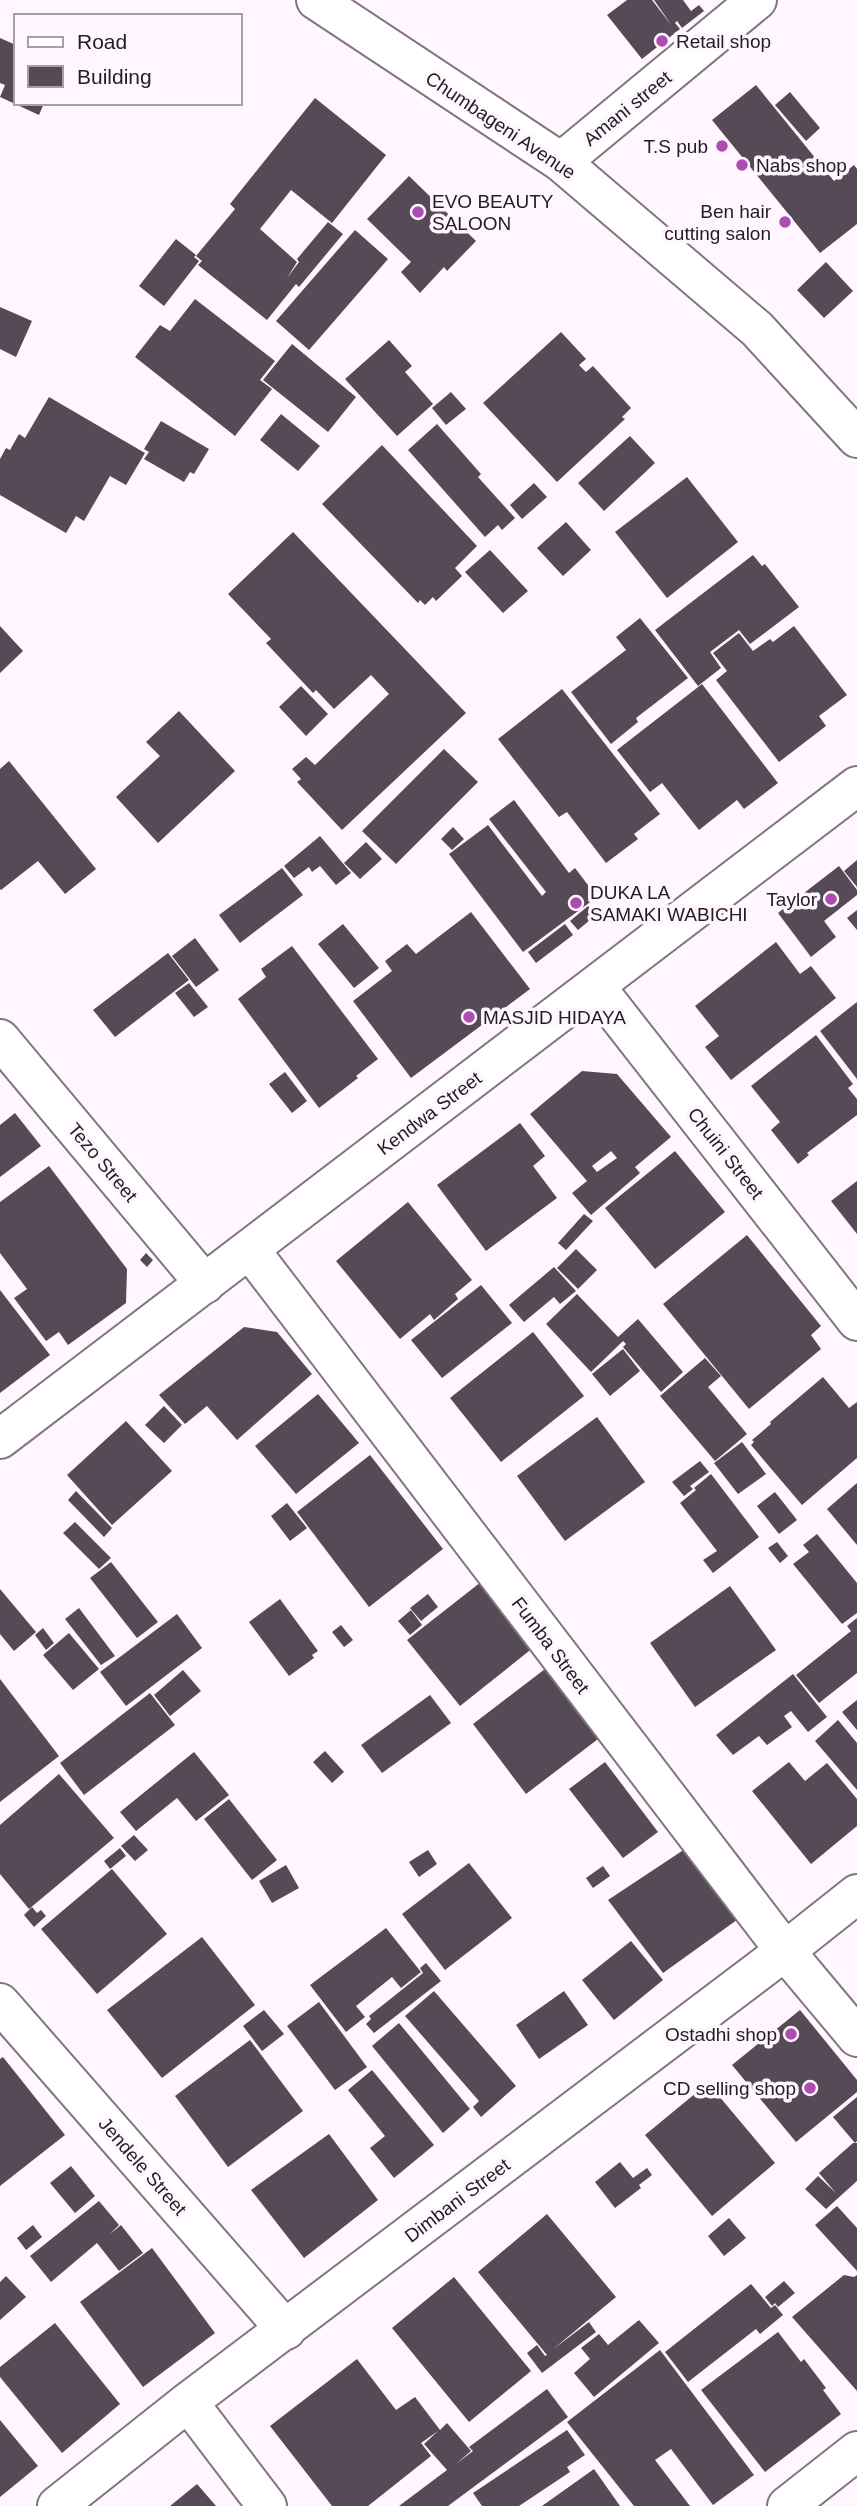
<svg xmlns="http://www.w3.org/2000/svg" width="857" height="2506" viewBox="0 0 857 2506" font-family="Helvetica,sans-serif">
<style>
.building{fill:#564a56;fill-rule:evenodd}
.lines{fill:none;stroke-linecap:round;stroke-linejoin:round}
.minor-casing{stroke:#817582;stroke-width:42}
.tertiary-casing{stroke:#817582;stroke-width:42}
.minor{stroke:#fff;stroke-width:38}
.tertiary{stroke:#fff;stroke-width:38}
.poi-dot{fill:#ad4cb3;stroke:#fff6ff;stroke-width:2.5}
.labels{text-anchor:middle;stroke-width:7;stroke-linejoin:round;paint-order:stroke}
.poi-label{font-size:19px;fill:#221d22;stroke:#fff6ff;text-anchor:start}
.street-label{font-size:19px;fill:#221d22;stroke:#fff6ff}
</style>
<rect width="100%" height="100%" fill="#fff6ff"/>
<!-- building -->
<path class="building" d="M627,0H652L672,26L654,0H683L691,11L699,5L704,11L682,28L677,21L675,23L680,29L642,59L607,15Z
M0,38L16,45V103H44L39,115L0,97L5,85L0,83Z
M756,85L834,181L854,165L857,169V224L820,253L712,120Z
M790,92L820,128L806,141L775,105Z
M315,98L386,155L332,223L291,190L260,229L297,262L287,278L299,262L297,259L328,222L343,234L299,287L296,284L267,320L198,265L202,261L196,256L235,209L230,204Z
M409,176L476,241L447,271L444,267L420,293L401,272L411,262L367,219Z
M355,230L388,259L309,350L276,321Z
M176,239L196,255L194,257L199,261L164,306L139,286Z
M826,262L853,291L824,318L797,290Z
M195,299L275,361L260,380L272,389L235,436L135,357L160,325L170,331Z
M0,307L32,321L16,357L0,349Z
M561,332L586,359L579,365L586,372L593,366L631,408L622,417L625,419L557,482L483,403Z
M389,340L412,366L405,372L433,404L397,436L345,379Z
M292,344L356,397L328,432L263,380Z
M451,392L466,409L446,425L432,408Z
M49,397L145,453L126,485L110,476L84,521L76,516L66,533L0,495V459L6,448L10,450L19,434L25,438Z
M281,414L320,446L298,471L260,440Z
M161,421L209,449L194,474L190,472L184,482L144,459L149,452L144,449Z
M437,424L481,474L478,477L515,518L502,530L498,525L485,537L408,450Z
M630,436L655,463L604,511L578,483Z
M382,445L477,546L455,568L462,576L436,601L433,597L425,605L420,600L418,603L322,504Z
M687,477L738,542L667,598L615,532Z
M534,483L547,497L522,519L510,505Z
M566,522L591,550L563,576L537,548Z
M293,532L466,713L342,830L297,782L301,779L292,769L306,757L315,765L389,694L371,675L334,709L316,690L313,693L266,643L271,639L228,594Z
M490,550L528,591L503,613L465,572Z
M753,555L762,566L765,564L799,607L750,644L739,630L710,652L721,668L698,686L655,630Z
M640,618L688,678L636,718L638,722L611,744L571,692L626,650L616,637Z
M0,626L23,651L0,673Z
M794,626L847,695L819,716L826,726L779,762L716,680L727,671L713,653L739,633L753,651L770,639L773,642Z
M702,684L778,783L744,809L737,800L699,830L662,783L650,792L617,750Z
M301,686L328,714L306,736L279,707Z
M562,689L660,814L634,834L638,839L606,863L567,812L559,817L498,739Z
M179,711L235,771L158,843L116,797L160,756L146,742Z
M444,749L478,782L396,864L362,831Z
M9,761L96,869L65,894L38,861L1,890L0,889V769Z
M514,800L569,873L575,868L597,897L523,952L449,854L488,825L542,896L546,892L489,819Z
M453,827L464,839L452,850L441,839Z
M320,836L351,873L336,885L320,866L312,872L309,867L294,878L284,866Z
M366,842L382,859L360,879L344,863Z
M857,860V887L844,871Z
M839,866L857,890V895L824,921L836,937L811,957L778,913Z
M282,868L303,895L240,943L219,915Z
M588,906L596,915L578,930L570,921Z
M857,910V930L847,918Z
M471,912L530,989L411,1078L353,1001L392,971L385,961L407,944L416,954Z
M343,924L379,968L354,988L318,944Z
M565,924L573,935L536,963L528,952Z
M195,938L219,970L196,987L172,956Z
M776,942L800,974L811,966L836,998L731,1080L705,1047L719,1036L695,1006Z
M292,946L378,1059L356,1076L358,1078L319,1108L238,999L266,977L261,969Z
M168,953L189,980L115,1037L93,1010Z
M189,983L208,1007L194,1017L175,993Z
M857,1002V1079L820,1031Z
M816,1035L853,1084L848,1088L857,1099V1115L807,1153L809,1155L798,1164L771,1130L780,1122L751,1086Z
M582,1071L617,1074L671,1137L635,1167L640,1173L591,1215L572,1193L587,1181L530,1114ZM611,1151L617,1158L597,1172L592,1166Z
M285,1072L307,1101L292,1113L269,1084Z
M15,1113L41,1146L0,1177V1125Z
M520,1123L545,1156L533,1166L557,1198L486,1251L437,1185Z
M675,1151L725,1212L655,1269L605,1208Z
M49,1166L127,1269L126,1303L68,1345L59,1332L46,1341L14,1298L27,1289L0,1253V1202Z
M857,1181V1234L831,1201Z
M408,1202L472,1280L455,1294L458,1299L434,1320L430,1314L400,1339L336,1261Z
M584,1214L593,1221L566,1250L558,1243Z
M747,1235L821,1326L811,1335L821,1349L749,1409L663,1304Z
M576,1249L597,1270L578,1289L557,1268Z
M146,1253L153,1260L147,1267L140,1260Z
M554,1267L576,1291L560,1304L554,1297L524,1322L509,1305Z
M481,1285L512,1323L442,1378L411,1340Z
M0,1290L50,1355L0,1393Z
M577,1294L618,1337L638,1319L683,1372L661,1392L623,1347L626,1344L623,1341L591,1372L546,1324Z
M244,1327L277,1332L312,1374L237,1440L207,1406L185,1424L159,1395Z
M533,1332L584,1396L501,1462L450,1398Z
M623,1349L640,1371L610,1396L592,1374Z
M705,1358L721,1376L708,1387L747,1434L715,1461L660,1396Z
M823,1377L849,1408L857,1402V1458L802,1505L751,1445L754,1442L752,1440L771,1424L770,1422Z
M318,1394L359,1443L296,1494L255,1446Z
M164,1406L182,1425L164,1443L145,1425Z
M597,1417L645,1482L565,1541L517,1476Z
M126,1421L172,1471L112,1525L67,1475Z
M742,1442L766,1474L738,1494L714,1463Z
M370,1455L443,1549L369,1607L297,1512Z
M700,1461L709,1472L690,1486L693,1489L684,1496L672,1482Z
M711,1474L759,1537L713,1573L703,1560L717,1551L680,1503L696,1490L694,1488Z
M857,1483V1545L827,1509Z
M76,1491L112,1528L104,1537L68,1500Z
M775,1492L797,1520L779,1534L757,1506Z
M287,1503L307,1528L290,1541L271,1516Z
M75,1522L111,1558L99,1569L63,1533Z
M817,1534L857,1583V1613L842,1624L793,1564L809,1552L803,1545Z
M777,1542L788,1556L780,1563L768,1548Z
M111,1562L158,1622L137,1638L90,1578Z
M481,1582L534,1647L460,1706L407,1640Z
M730,1586L776,1650L695,1707L650,1643Z
M0,1589L36,1632L14,1651L0,1634Z
M428,1594L438,1607L421,1621L410,1608Z
M280,1599L318,1651L312,1655L314,1658L289,1676L249,1622Z
M79,1608L115,1656L101,1665L65,1619Z
M411,1610L422,1625L410,1635L398,1621Z
M177,1614L202,1648L126,1706L100,1672Z
M857,1618V1673L819,1703L796,1675L851,1631L847,1626Z
M341,1625L353,1640L344,1647L332,1632Z
M43,1628L54,1643L46,1650L35,1635Z
M69,1633L99,1669L73,1690L43,1655Z
M549,1666L602,1736L526,1794L473,1724Z
M183,1670L201,1691L170,1716L154,1695Z
M793,1674L827,1717L808,1732L791,1711L784,1716L792,1727L767,1745L759,1736L733,1755L716,1735Z
M0,1679L59,1756L0,1802Z
M150,1693L175,1725L84,1795L60,1763Z
M430,1695L451,1723L382,1773L361,1745Z
M857,1700V1730L842,1712Z
M838,1720L857,1743V1790L815,1741Z
M325,1751L344,1772L332,1783L313,1762Z
M194,1752L229,1795L196,1821L177,1798L136,1831L120,1812Z
M605,1762L658,1832L623,1858L569,1789Z
M789,1762L805,1781L827,1763L857,1799V1826L811,1864L752,1791Z
M59,1774L114,1838L29,1909L0,1874V1825Z
M229,1799L277,1860L252,1880L204,1819Z
M134,1835L148,1850L135,1861L121,1846Z
M688,1847L741,1917L663,1973L608,1900Z
M120,1848L126,1856L110,1869L104,1861Z
M428,1850L437,1864L419,1877L409,1862Z
M469,1863L512,1918L445,1970L402,1914Z
M286,1865L299,1888L272,1903L259,1881Z
M603,1866L610,1876L593,1888L586,1878Z
M112,1869L167,1934L97,1994L41,1929Z
M32,1907L37,1913L41,1910L46,1916L34,1927L24,1915Z
M386,1928L421,1972L401,1988L392,1977L356,2006L365,2017L346,2032L310,1985Z
M202,1937L255,2005L162,2078L107,2010Z
M631,1941L663,1980L614,2020L582,1980Z
M426,1963L441,1981L374,2033L366,2024L371,2019L369,2016L423,1973L420,1968Z
M434,1991L516,2086L481,2117L473,2107L479,2101L405,2016Z
M564,1991L588,2025L539,2059L516,2025Z
M319,2002L367,2067L335,2090L287,2026Z
M264,2010L284,2034L262,2051L243,2026Z
M800,2010L857,2080V2092L796,2142L732,2065Z
M399,2023L470,2109L443,2133L372,2046Z
M250,2040L303,2111L228,2167L175,2096Z
M3,2057L65,2135L0,2186V2059Z
M372,2070L434,2145L394,2178L370,2148L385,2136L348,2090Z
M708,2083L775,2163L712,2216L645,2135Z
M857,2097V2141L855,2143L833,2117Z
M329,2134L378,2200L304,2258L251,2190Z
M853,2143H857V2181L826,2209L805,2189L818,2176L836,2193L819,2173Z
M620,2162L633,2178L647,2168L652,2175L639,2185L641,2188L615,2208L595,2182Z
M71,2166L95,2196L75,2213L50,2183Z
M99,2201L119,2225L109,2235L121,2225L143,2253L119,2271L97,2243L51,2282L30,2256Z
M837,2206L857,2228V2271L815,2225Z
M547,2214L616,2297L552,2350L589,2322L596,2332L542,2373L527,2353L537,2345L545,2356L547,2355L478,2272Z
M729,2218L746,2238L724,2256L708,2236Z
M33,2225L42,2237L26,2250L17,2238Z
M152,2248L215,2333L143,2387L80,2302Z
M844,2275L854,2277L857,2275V2391L792,2317Z
M6,2276L26,2297L0,2320V2282Z
M454,2277L531,2371L469,2422L392,2328Z
M784,2281L795,2293L778,2307L775,2303L772,2306L765,2297Z
M751,2284L771,2308L775,2305L783,2315L760,2334L756,2329L688,2382L665,2352Z
M639,2320L659,2343L594,2397L574,2373L590,2359L581,2348L599,2334L608,2345Z
M55,2323L120,2404L62,2453L0,2377V2367Z
M778,2332L801,2362L804,2359L826,2388L823,2390L841,2414L765,2472L701,2390Z
M660,2350L754,2475L713,2505L671,2449L655,2460L690,2506H634L567,2422Z
M357,2359L396,2410L415,2397L440,2430L447,2423L471,2451L456,2464L473,2451L469,2447L547,2389L568,2417L448,2506H399L447,2470L424,2444L438,2431L421,2443L431,2456L368,2506H332L270,2426Z
M0,2420L38,2466L0,2497Z
M567,2430L585,2455L567,2467L570,2472L519,2506H482L473,2493Z
M594,2469L620,2506H542Z
M197,2484L216,2506H170Z"/>
<g class="lines">
<!-- minor casing -->
<g class="minor-casing">
<path id="minor" d="M561,162L757,0
M595,986L857,1321
M0,1039L205,1284
M250,1250L785,1951L857,2037
M0,1439L857,786
M0,2003L286,2330
M188,2402L267,2506
M57,2506L188,2402L785,1951L857,1894
M787,2506L857,2451"/>
</g>
<!-- tertiary casing -->
<g class="tertiary-casing">
<path id="tertiary" d="M316,0L561,162L757,329L857,438"/>
</g>
<!-- minor -->
<use href="#minor" class="minor"/>
<!-- tertiary -->
<use href="#tertiary" class="tertiary"/>
</g>
<!-- markers -->
<g class="poi-dot">
<circle cx="662" cy="41" r="7"/>
<circle cx="722" cy="146" r="7"/>
<circle cx="742" cy="165" r="7"/>
<circle cx="418" cy="212" r="7"/>
<circle cx="785" cy="222" r="7"/>
<circle cx="831" cy="899" r="7"/>
<circle cx="576" cy="903" r="7"/>
<circle cx="469" cy="1017" r="7"/>
<circle cx="791" cy="2034" r="7"/>
<circle cx="810" cy="2088" r="7"/>
</g>
<g class="labels">
<!-- poi labels -->
<g class="poi-label">
<text x="676" y="48">Retail shop</text>
<text x="708" y="153" text-anchor="end">T.S pub</text>
<text x="756" y="172">Nabs shop</text>
<text x="432" y="208">EVO BEAUTY<tspan x="432" dy="22">SALOON</tspan></text>
<text x="771" y="218" text-anchor="end">Ben hair<tspan x="771" dy="22">cutting salon</tspan></text>
<text x="590" y="899">DUKA LA<tspan x="590" dy="22">SAMAKI WABICHI</tspan></text>
<text x="817" y="906" text-anchor="end">Taylor</text>
<text x="483" y="1024">MASJID HIDAYA</text>
<text x="777" y="2041" text-anchor="end">Ostadhi shop</text>
<text x="796" y="2095" text-anchor="end">CD selling shop</text>
</g>
<!-- street labels -->
<g class="street-label">
<text transform="translate(627 108) rotate(-39)" y="7">Amani street</text>
<text transform="translate(501 125) rotate(34)" y="7">Chumbageni Avenue</text>
<text transform="translate(429 1113) rotate(-37)" y="7">Kendwa Street</text>
<text transform="translate(726 1153) rotate(52)" y="7">Chuini Street</text>
<text transform="translate(103 1162) rotate(50)" y="7">Tezo Street</text>
<text transform="translate(551 1645) rotate(53)" y="7">Fumba Street</text>
<text transform="translate(143 2166) rotate(49)" y="7">Jendele Street</text>
<text transform="translate(457 2200) rotate(-37)" y="7">Dimbani Street</text>
</g>
</g>
<!-- legend -->
<rect x="14" y="14" width="228" height="91" fill="#fff6ff" stroke="#a79fa7" stroke-width="2"/>
<rect x="28" y="37" width="35" height="10" fill="#ffffff" stroke="#a79fa7" stroke-width="2"/>
<text x="77" y="49" font-size="21" fill="#221d22">Road</text>
<rect x="28" y="66" width="35" height="21" fill="#564a56" stroke="#a79fa7" stroke-width="2"/>
<text x="77" y="84" font-size="21" fill="#221d22">Building</text>
</svg>
